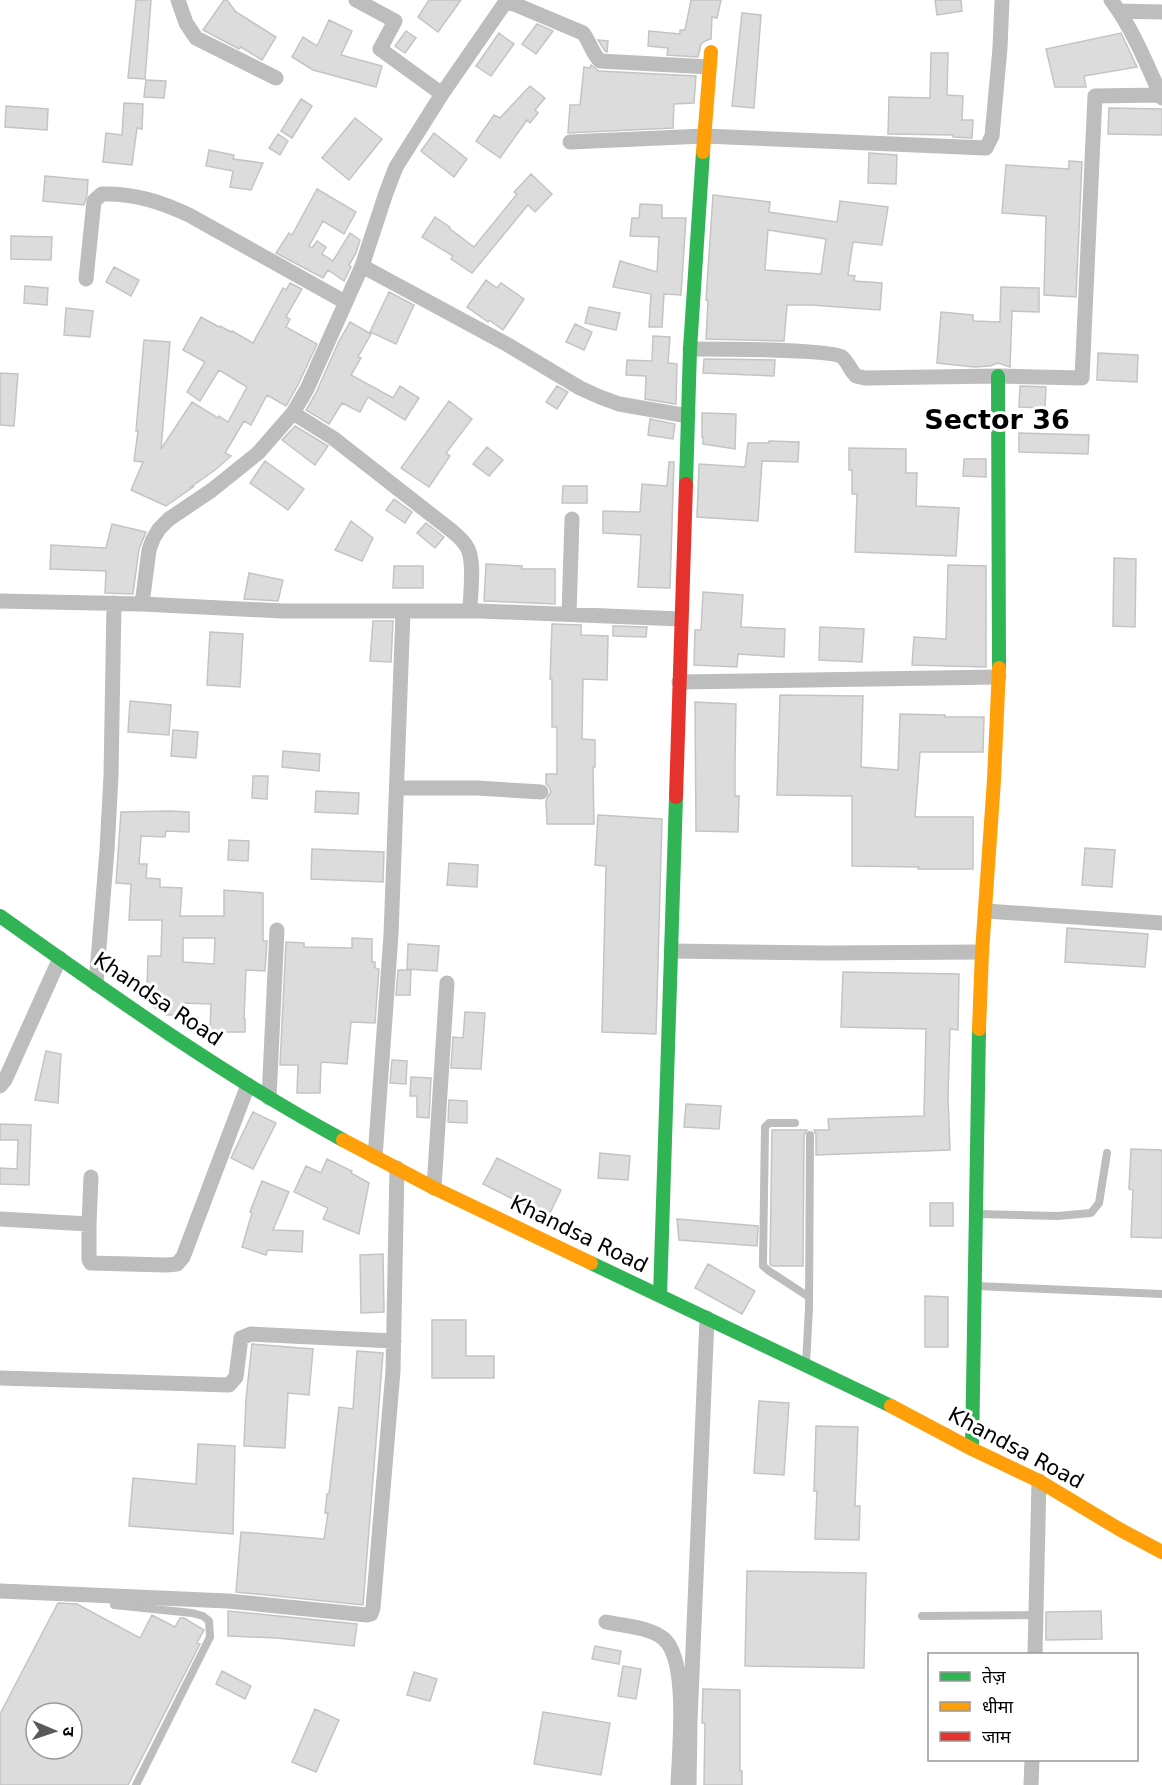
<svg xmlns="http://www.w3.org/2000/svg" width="1162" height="1785" viewBox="0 0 1162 1785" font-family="'DejaVu Sans','Noto Sans Devanagari',sans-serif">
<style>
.building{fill:#dcdcdc;stroke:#c4c4c4;stroke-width:1.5;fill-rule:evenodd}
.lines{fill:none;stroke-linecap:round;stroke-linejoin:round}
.lane{stroke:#bdbdbd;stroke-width:8}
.street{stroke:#bdbdbd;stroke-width:15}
.fast{stroke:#30b455;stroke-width:14}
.slow{stroke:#ff9f0a;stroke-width:14}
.jam{stroke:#e5322d;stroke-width:14}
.labels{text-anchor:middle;stroke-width:6;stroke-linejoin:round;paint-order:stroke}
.street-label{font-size:21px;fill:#000;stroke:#fff}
.district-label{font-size:27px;font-weight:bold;fill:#000;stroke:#fff}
</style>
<rect width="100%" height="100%" fill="#fff"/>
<!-- building -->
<path class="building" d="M136,0H151L145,79L128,78Z
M224,0H227L236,12L276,37L262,60L241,47L239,49L203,30Z
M429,0H461L438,32L418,17Z
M691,0H721L717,18L712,17L711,39L705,41L701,44L698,57L667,55L668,48L648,46L649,31L680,34V30H685Z
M935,0H961L962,11L937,15Z
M742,13L761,15L754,108L732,106Z
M329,20L352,31L341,55L382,66L376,87L313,70L292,57L303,37L317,46Z
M537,24L553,31L536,54L522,44Z
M406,31L416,38L405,53L395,46Z
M499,33L514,44L491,76L476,66Z
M1121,33L1137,67L1084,76L1086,87H1055L1046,49Z
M598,40L608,41L607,52L605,51Z
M931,53H948L947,95L963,96L962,120H973L972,138L953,137V135L888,134L889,97L930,98Z
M591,65L599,71L696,76L694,103L674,104L673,128L568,133L570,105H580L584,67L590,68Z
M146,80L166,81L164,98L144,97Z
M530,86L545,98L535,110L538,113L530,123L527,120L500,158L476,141L494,115L500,118Z
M301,99L312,106L292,138L281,131Z
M124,103L143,104L142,129L137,128L132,165L103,162L106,133L122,135Z
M6,106L48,109L47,130L5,127Z
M1109,108L1162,109V135L1108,134Z
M355,118L382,139L349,180L322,158Z
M434,133L467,159L454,177L421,151Z
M278,134L288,141L280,155L269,148Z
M209,150L234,155L233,159L263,163L251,190L230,187L233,171L206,166Z
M869,153L897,155L896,184L868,183Z
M1069,161L1082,162L1076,297L1044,295L1046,216L1002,213L1006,165L1069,169Z
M531,174L552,194L535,212L528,205L472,273L451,259L453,256L422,237L435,217L450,227L449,228L474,247L517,194L514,192Z
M45,176L88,180L87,195L84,205L43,201Z
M317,189L356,212L344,234L323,221L309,246L312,248L317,241L326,247L322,254L333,261L350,233L360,240L356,253L349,265L351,267L344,281L328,270L323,278L276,253L289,233L292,235Z
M713,195L770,202L769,212L837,222L840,201L888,207L882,245L853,242L848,275L855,276L854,281L882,283L880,310L811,305H787L784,341L706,339L708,300H706ZM768,230L826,239L821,274L765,270Z
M640,204L662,205V218H686L681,295L664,294L662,327H649L651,294L613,287L620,261L657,272L659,237L630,236L632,218H639Z
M11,236L52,237L51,260L11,259Z
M114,267L139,280L131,296L106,282Z
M486,280L497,288L501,283L524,299L503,330L489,320L488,322L467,307Z
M290,283L302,289L286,317L290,319L286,327L317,344L298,385L286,406L267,395L251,425L244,421L225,453L231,456L215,470L191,487H193L166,506L131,490L143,462L134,461L138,431H136L144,340L170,342L161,449L192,402L218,418L219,416L228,422L247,387L219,370L200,401L187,392L205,362L183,350L201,317L219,327L220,326L231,332L232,331L253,343L283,288L286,290Z
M25,286L48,288L47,305L24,303Z
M1001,287L1039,288V312L1012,311L1010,367L998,363L990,366L974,367L937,363L941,312L973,315V321L1000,322Z
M389,292L414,305L396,344L370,332Z
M589,307L620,313L616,330L585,323Z
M66,308L93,311L90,337L64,335Z
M350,322L371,334L358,357L361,358L351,375L393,398L400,386L419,398L405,420L368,397L360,412L342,403L329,424L306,410L316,393L339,341Z
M575,324L592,332L584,350L566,342Z
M653,336L670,337L668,363L677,364L676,404L645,399L646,376L626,375L627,360L652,361Z
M1098,353L1138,355L1137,382L1097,380Z
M704,359L775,360L774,376L703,373Z
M0,373L18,374L14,426L0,425Z
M557,386L568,392L557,409L546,402Z
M1020,386L1046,387L1045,408L1019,407Z
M449,401L472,419L446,453L450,456L429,487L401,468Z
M702,413L736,414L735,449L703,444V437H702Z
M650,419L675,424L673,439L648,435Z
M295,426L328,446L315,465L282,440Z
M1019,433L1089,435L1088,454L1019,452Z
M769,441L799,442L798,462L762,461L758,521L697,517L699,464L745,467L748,443H769Z
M487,447L503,460L489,476L473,464Z
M849,448L906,449V473H917L916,506L959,508L956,556L855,552L857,494H852V470H849Z
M964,459H986V477L963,476Z
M265,461L304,489L288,510L250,483Z
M669,462H674L670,588L638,587L641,535L603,533V511L640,512L642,484L667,486Z
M563,486H587V503H562Z
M394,499L412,512L405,523L386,510Z
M351,521L373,538L362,561L335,550Z
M426,523L444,537L435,548L417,533Z
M112,524L146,532L139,549L133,594L105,593L106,571L50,569L51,545L106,548Z
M1114,558L1136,559L1135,627L1113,626Z
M486,564L522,566V569H555V604L484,601Z
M948,565L986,566V667L912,665L914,637L946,639Z
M394,566H423V588H393Z
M249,573L283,580L278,601L244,599Z
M703,592L743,595L741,627L785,629L784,657L738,654L737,667L694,665L695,630H701Z
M373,621H393L391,662L370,661Z
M552,624L581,625V635L608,636L607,680L583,679L582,739L595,740V767H593L594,824H547L546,800L551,792L549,787L546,784V774H557V727H552V679H550Z
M613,626L647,627L646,637L613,636Z
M820,627L864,629L862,662L819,660Z
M210,632L243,634L240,687L207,685Z
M780,695L863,696L861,767L898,770L900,714L945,715V717H984L983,752H920L915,817H973V869H918L919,867L852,866V796L777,795Z
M130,701L171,705L169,735L128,732Z
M695,702L736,704L735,760V796H739L738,832L696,831Z
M173,730L198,732L196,758L171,756Z
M283,751L320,754L319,771L282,767Z
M253,776H268L267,799L252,798Z
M316,791L359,793L358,814L315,812Z
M170,811L189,812V832L166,831L165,837L141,836L139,864H147L146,878L160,879V887L182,888L180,916H224V890L263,893V941H267L265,971L246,970L244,1019H245V1032H210L211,1004L183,1003V1015H166L149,1004V987H147L148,956H161L162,920H129L131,884L116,883L121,812ZM183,938H215L214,964L183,962Z
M598,815L662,819L656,1034L602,1032L606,866L595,865Z
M229,840L249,841L248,861L228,860Z
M1085,848L1115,850L1112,887L1082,885Z
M312,849L384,852L383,882L311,879Z
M449,863L478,865L477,887L447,885Z
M1067,928L1148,934L1145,967L1065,962Z
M352,938L372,939V962H375V968L379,969L375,1023L351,1022L347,1064L322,1062L321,1064L320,1093H297L298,1065H280L286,942L304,943V947L352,948Z
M408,944L439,946L437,971L407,969Z
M398,970H411L410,995H396Z
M843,972L959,974L958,1030L950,1029L948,1097L950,1150L816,1155V1135L814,1130H829L828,1119L924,1116L926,1029L841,1027Z
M465,1012L485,1013L481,1069L451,1068L453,1037L463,1038Z
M46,1051L61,1054L58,1103L35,1100Z
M392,1060L407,1061L406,1084L390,1083Z
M411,1077L431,1078L429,1118L417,1117V1096H410Z
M449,1100L467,1101V1123L448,1122Z
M686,1104L721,1106L719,1129L684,1127Z
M253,1112L276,1123L253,1169L231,1158Z
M0,1124L31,1125L29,1185L0,1184V1168L17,1169L18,1140H0Z
M772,1130H807L804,1135L803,1266H772L770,1264Z
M1131,1149L1162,1150V1238L1131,1237L1133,1190L1129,1189Z
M600,1153L630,1156L628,1180L598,1178Z
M497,1158L561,1190L548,1217L483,1184Z
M327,1159L352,1171L351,1173L369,1183L359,1234L323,1219L328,1208L294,1192L306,1166L321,1173Z
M262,1181L289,1192L273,1230L303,1231L302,1252L268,1250L266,1255L242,1247L252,1213L250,1212Z
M930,1203H953V1226H930Z
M677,1219L758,1226L757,1246L679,1240Z
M383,1254L384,1312L361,1313L360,1255Z
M708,1264L755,1291L742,1314L695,1288Z
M925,1296L948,1297V1347H925Z
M432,1320H466V1356H494V1378H432Z
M252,1344L313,1349L309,1395L288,1393L285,1448L244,1446L246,1399Z
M357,1351L383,1353L363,1605L236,1592L241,1532L324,1539L328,1513H325L327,1494H329L339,1407L353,1409Z
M759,1401L789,1403L784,1475L754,1473Z
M816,1426L858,1427L855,1506H860L859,1540L815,1539L817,1491H814Z
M198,1444L235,1446L233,1534L129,1526L133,1478L196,1484Z
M747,1571L866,1573L864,1668L745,1666Z
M58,1603L77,1604L140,1638L152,1615L175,1627L180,1618H184L204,1630L197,1643L200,1644L128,1785H0V1714ZM36,1713H72V1749H36Z
M228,1611L357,1624L354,1646L277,1638L228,1636Z
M1101,1611L1102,1639L1046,1640V1612Z
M595,1646L621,1651L619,1664L592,1659Z
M623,1666L641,1669L636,1699L618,1696Z
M222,1671L251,1686L245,1699L216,1684Z
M414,1672L437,1679L430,1701L407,1695Z
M703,1689L740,1690V1771H742V1785H704L705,1723H702Z
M315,1709L339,1720L316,1772L292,1762Z
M543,1712L610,1723L601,1775L534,1764Z"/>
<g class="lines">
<!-- lane -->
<path class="lane" d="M795,1123H769L765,1127L763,1261V1266L769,1271L809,1297
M977,1214L1058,1216L1091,1213L1099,1203L1107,1153
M975,1286L1162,1294
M806,1364L809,1308L810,1135
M114,1605L192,1613L203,1616L209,1621L210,1637L136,1785
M922,1616L1036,1615"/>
<!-- street -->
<path class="street" d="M178,0L186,23L196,38L276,78
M356,0L395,21L380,49L442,94
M1111,0C1133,29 1147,65 1162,98
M507,1L583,33C590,42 592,53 600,61L709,67
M1119,11L1162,12
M570,142L704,136L986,148L992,136L1000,48L1002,0
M362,266L508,345L580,388L600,397L619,404L688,416
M86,279L94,201L102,194C134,193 161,202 189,215L345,302
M690,349C711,349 832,349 842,357C848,362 850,370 856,376L865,378L998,376L1082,378L1095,96L1161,95
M293,413L333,438L452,531C458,536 465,542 468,549C475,564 470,595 470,611
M0,601L142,604L283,611H480L681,619
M142,604L149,550L153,539L159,529L169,519L212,490L258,453L293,413L307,389L362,266L386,193L396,167L442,94L507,0
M569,614L572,519
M679,682L999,677
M397,788H477L541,792
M986,911L1162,923
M671,951L827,953L982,952
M96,984L107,850L111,776L114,603
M0,1086L5,1080L60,958
M269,1098L277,930
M375,1157L391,935L403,612
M434,1188L447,983
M0,1219L89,1224V1260L91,1263L166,1265L177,1264L183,1257L248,1085
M89,1224L91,1177
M0,1378L229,1385L236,1377L241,1338L251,1334L394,1341
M0,1591L228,1601L367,1615L371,1614L373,1608L393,1371L397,1168
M606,1622C624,1626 650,1627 664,1639C689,1661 679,1752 678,1785
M1035,1654L1039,1481
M689,1785L690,1721L707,1318
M1031,1785L1032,1760"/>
<!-- fast -->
<path class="fast" d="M998,376L999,668
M686,484L690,349L703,152
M0,916C111,995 223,1075 343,1140
M591,1263L891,1406
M660,1296L676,797
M972,1449L979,1029"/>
<!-- slow -->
<path class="slow" d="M703,152L711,52
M979,1029L982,952L994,780L999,668
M343,1140L434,1188L591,1263
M891,1406L972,1449L1039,1481L1119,1529L1162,1552"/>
<!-- jam -->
<path class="jam" d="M676,797L686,484"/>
</g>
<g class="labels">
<!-- street labels -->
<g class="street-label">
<text transform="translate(158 999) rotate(34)" y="7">Khandsa Road</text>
<text transform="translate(579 1234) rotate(26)" y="7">Khandsa Road</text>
<text transform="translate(1016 1448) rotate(28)" y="7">Khandsa Road</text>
</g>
<!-- district labels -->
<g class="district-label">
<text x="997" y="429">Sector 36</text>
</g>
</g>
<!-- legend -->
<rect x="928" y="1653" width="210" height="108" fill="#ffffff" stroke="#999999" stroke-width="1.5"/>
<rect x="940" y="1672" width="30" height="9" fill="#30b455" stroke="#999999" stroke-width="1.5"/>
<text x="982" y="1683" font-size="18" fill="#000000">तेज़</text>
<rect x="940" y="1702" width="30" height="9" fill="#ff9f0a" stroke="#999999" stroke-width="1.5"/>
<text x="982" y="1713" font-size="18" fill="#000000">धीमा</text>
<rect x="940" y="1732" width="30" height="9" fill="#e5322d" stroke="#999999" stroke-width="1.5"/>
<text x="982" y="1743" font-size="18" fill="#000000">जाम</text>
<!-- north arrow -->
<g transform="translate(54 1731) rotate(92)"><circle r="28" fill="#ffffff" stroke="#999999" stroke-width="1.5"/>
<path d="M0-4.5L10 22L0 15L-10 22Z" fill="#595959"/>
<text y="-9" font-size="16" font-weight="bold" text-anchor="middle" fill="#000000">उ</text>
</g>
</svg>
